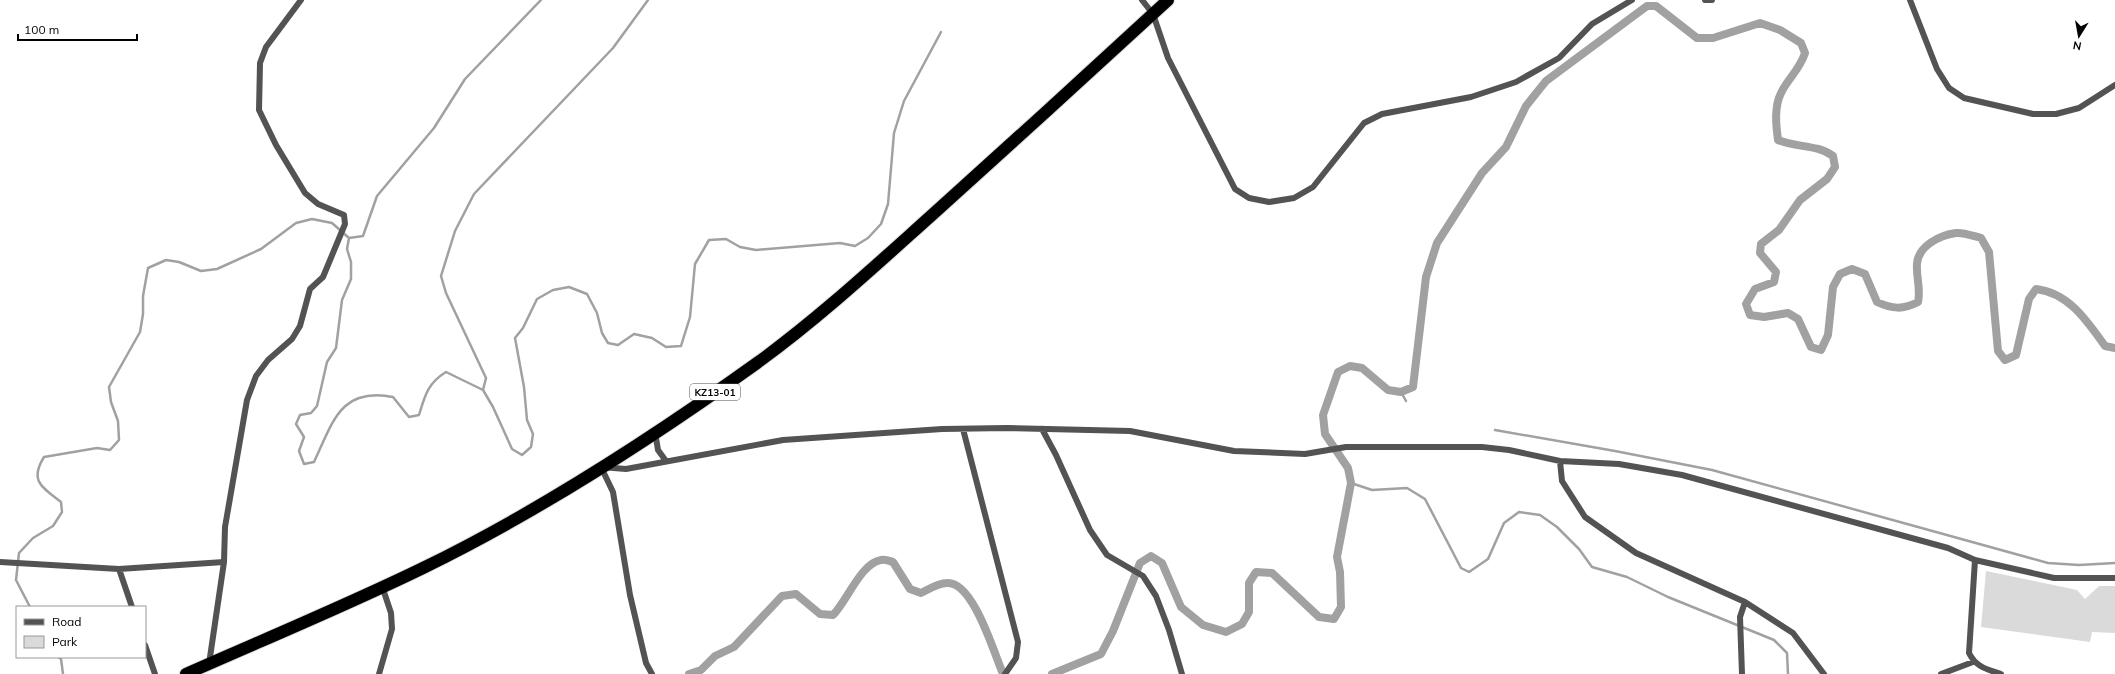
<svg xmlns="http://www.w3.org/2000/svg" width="2115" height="674" viewBox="0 0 2115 674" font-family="Mulish,sans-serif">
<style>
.green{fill:#dadada}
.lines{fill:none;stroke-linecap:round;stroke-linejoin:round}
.stream{stroke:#a1a1a1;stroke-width:2.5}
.canal{stroke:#a1a1a1;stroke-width:8}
.highway-casing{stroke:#dbdbdb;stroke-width:14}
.street{stroke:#535353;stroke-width:6}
.highway{stroke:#000;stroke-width:12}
.labels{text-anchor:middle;stroke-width:3.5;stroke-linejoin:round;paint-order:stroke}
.shield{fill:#fff;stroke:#4c4c4c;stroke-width:1}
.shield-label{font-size:10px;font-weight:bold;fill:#000}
</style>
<rect width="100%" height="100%" fill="#fff"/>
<!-- green -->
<path class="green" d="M1986,571L2077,590L2085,599L2099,586H2115V633L2092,632L2090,642L1981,627Z"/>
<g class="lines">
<!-- stream -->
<path class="stream" d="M349,238L363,236L377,196L434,128L465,79L541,0
M483,390L486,378L446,293L441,276L455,231L474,194L613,48L648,0
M1401,392L1406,401
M1495,430L1615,451L1712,470L2048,563L2079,565L2115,563
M1351,483L1372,490L1407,488L1425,499L1461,568L1469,572L1488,559L1504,523L1519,512L1540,515L1557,527L1579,549L1592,567L1627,577L1668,597L1774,640L1787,653L1788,674
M30,607L16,580L19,553L33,538L53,526L62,512L61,502C42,487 29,481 44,457L97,448L110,450L119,440L118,421L111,402L109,387L140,332L143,314V296L148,268L166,260L179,262L201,271L217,269L261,249L296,223L312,219L332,223L349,238L347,249L351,262V279L342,300L336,348L327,362L317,406L311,413L300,415L296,424L304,437L299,451L304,464L314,462C333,422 340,387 393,397L409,417L419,415C425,395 428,383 446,372L483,390L493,407L512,449L522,455L531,447L533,434L527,420L524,387L515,338L523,328L537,299L553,290L569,287L587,294L597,313L602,333L608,343L618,345L634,334L652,338L666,347L681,346L690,317L695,264L709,240L726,239L740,247L756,250L840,243L855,246L868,238L881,224L888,204L894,133L904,101L941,32
M58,657L61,659L63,674"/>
<!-- canal -->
<path class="canal" d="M689,674L701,670L715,656L734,647L782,596L796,594L820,614L833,615C847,601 861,563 881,560C885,559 890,561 893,562L910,589L921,593C929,589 938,583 947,583C973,581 994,653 1003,674
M1052,674L1101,654L1113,631L1140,563L1151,556L1162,563L1181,607L1203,625L1226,632L1242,624L1249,612V583L1256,572L1272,573L1319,617L1334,619L1341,607L1340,572L1337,557L1351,483L1348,468L1325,434L1323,415L1338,372L1350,366L1362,368L1388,390L1401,392L1413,387L1426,277L1437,243L1482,173L1506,147L1526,106L1546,81L1647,6H1656L1697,38H1713L1760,23L1780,30L1801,43L1805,53C1799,71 1788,78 1781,93C1774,107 1776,125 1778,140C1796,148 1817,144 1833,156L1835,167L1827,179L1800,200L1779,230L1761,244L1760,253L1776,272L1774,282L1755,289L1746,304L1750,315L1764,317L1788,313L1798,319L1811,347L1821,350L1828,335L1833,287L1840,274L1852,269L1865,274L1877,302C1892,309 1903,310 1918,302C1921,289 1916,277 1917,264C1918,246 1940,235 1956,233C1963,232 1973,236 1981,238L1989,252L1998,351L2005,360L2016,355L2029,299L2036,289C2069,293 2087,321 2105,346L2115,348"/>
<!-- highway casing -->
<g class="highway-casing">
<path id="highway" d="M186,674C265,639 345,606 423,568C540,511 651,439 757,363C819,318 875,266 932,215C1011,144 1090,72 1168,0"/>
</g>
<!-- street -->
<path class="street" d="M1142,0L1153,14L1168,58L1235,189L1249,198L1269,202L1294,198L1313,187L1364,123L1382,114L1471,97L1516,82L1559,58L1592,24L1632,0
M1705,0H1712
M1910,0L1937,69L1949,88L1964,98L2033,114H2056L2079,108L2115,85
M963,429L1018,642L1016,658L1005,674
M1042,429L1056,455L1090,530L1107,555L1143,576L1156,596L1169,630L1182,674
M655,432L658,450L666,461
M1560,461L1562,481L1585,517L1636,553L1745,602L1793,633L1824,674
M1975,560L1969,653C1976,667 1986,669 2001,674
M0,562L119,569L224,562
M119,569L132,607
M145,645L155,674
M209,664L224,562L225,527L247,400L256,376L268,360L292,339L300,326L310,289L323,277L345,224L344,215L318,204L305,193L276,145L259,110L260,63L266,47L301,0
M379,674L392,629L391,613L382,586
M652,674L646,663L630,595L613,492L601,467L626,469L783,440L942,429L1007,428L1130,431L1234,451L1305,454L1346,447H1482L1509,450L1560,461L1619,464L1682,475L1948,548L1975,560L2054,578H2115
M1742,674L1740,617L1745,602
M1941,674L1973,662"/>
<!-- highway -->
<use href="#highway" class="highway"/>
</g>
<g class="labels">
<!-- shield labels -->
<rect class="shield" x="690" y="384" width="50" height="16" rx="3"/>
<g class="shield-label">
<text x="715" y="396">KZ13-01</text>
</g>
</g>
<!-- legend -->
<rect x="16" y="606" width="130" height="52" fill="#ffffff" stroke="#999999"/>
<rect x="24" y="619" width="20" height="6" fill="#535353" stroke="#999999"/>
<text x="52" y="626" font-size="12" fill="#000000">Road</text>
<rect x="24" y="636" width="20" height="12" fill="#dadada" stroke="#999999"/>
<text x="52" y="646" font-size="12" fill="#000000">Park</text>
<!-- north arrow -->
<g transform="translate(2079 36) rotate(191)" stroke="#ffffff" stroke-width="3" paint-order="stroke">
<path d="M0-3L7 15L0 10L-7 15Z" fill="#000000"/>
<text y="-6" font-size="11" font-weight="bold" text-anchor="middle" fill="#000000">N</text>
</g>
<!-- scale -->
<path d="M18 34v6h119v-6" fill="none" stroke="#000000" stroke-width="2"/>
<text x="24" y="34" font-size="12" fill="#000000" stroke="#ffffff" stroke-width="3" paint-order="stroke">100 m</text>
</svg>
